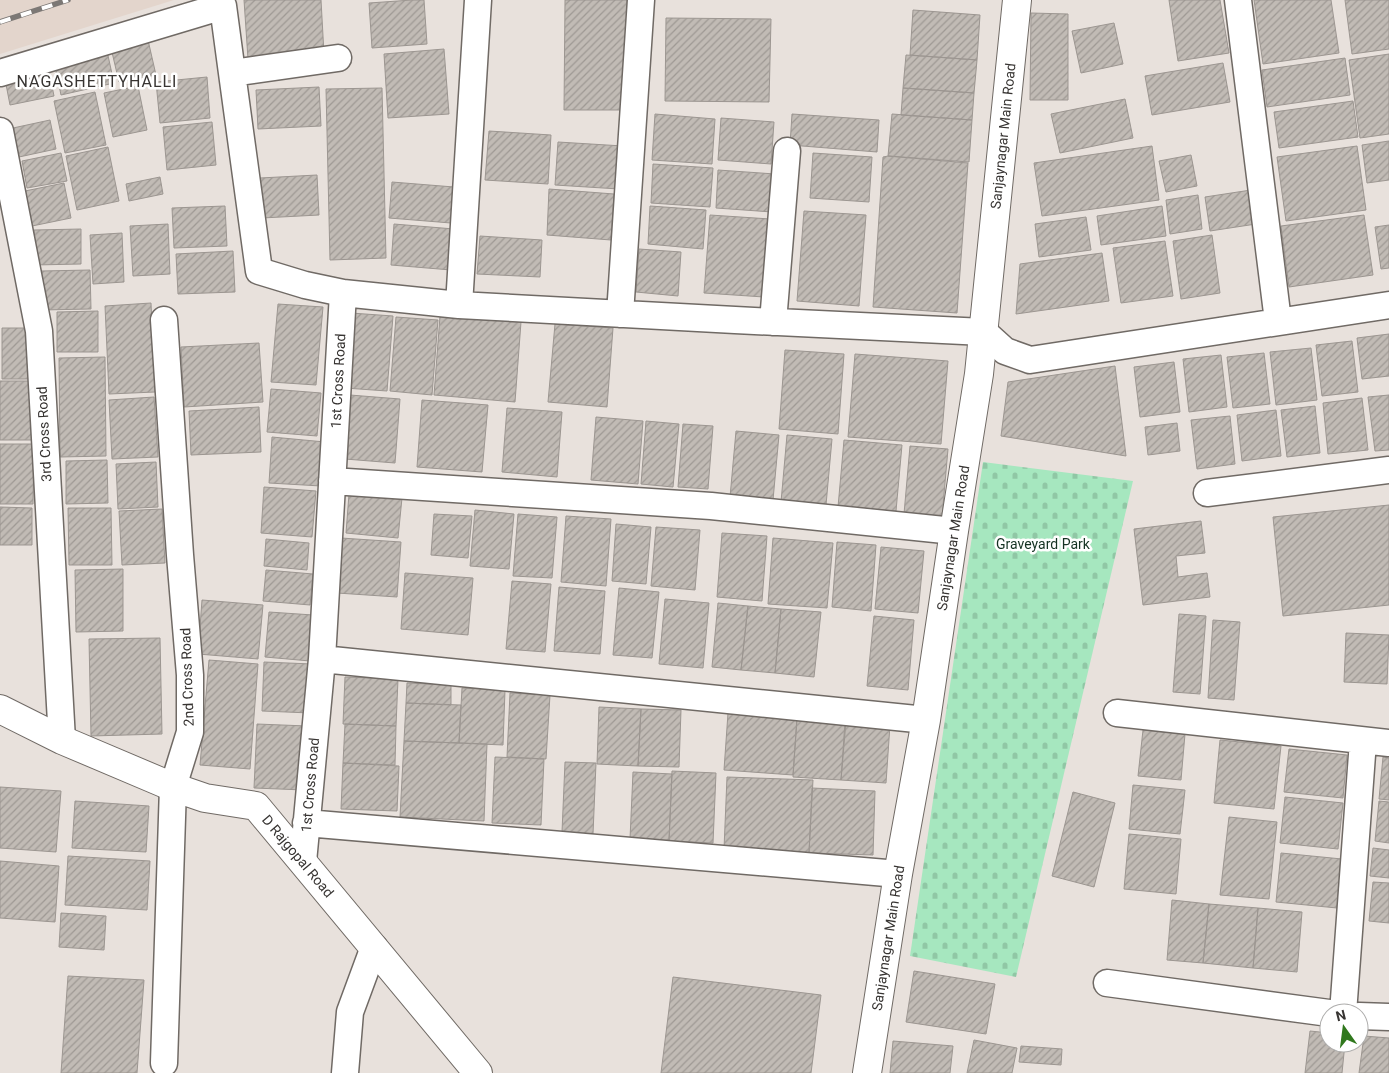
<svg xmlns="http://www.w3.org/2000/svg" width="1389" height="1073" viewBox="0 0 1389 1073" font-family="Roboto,sans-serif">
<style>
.built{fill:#e3d5cc}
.cemetery{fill:url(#cemetery-stones)}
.building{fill:url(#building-hatch);stroke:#9c9691}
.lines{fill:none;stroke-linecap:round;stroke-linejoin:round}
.street-casing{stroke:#706a65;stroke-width:29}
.secondary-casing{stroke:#706a65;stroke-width:30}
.street{stroke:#fff;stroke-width:26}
.secondary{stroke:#fff;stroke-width:28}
.rail-casing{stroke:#7c7875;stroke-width:5.5}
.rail{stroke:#fff;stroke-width:4;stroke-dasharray:11;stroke-linecap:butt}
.labels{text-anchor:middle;stroke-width:5;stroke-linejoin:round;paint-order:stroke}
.street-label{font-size:14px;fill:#373432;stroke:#fff}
.park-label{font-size:14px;fill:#143222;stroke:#fff}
.quarter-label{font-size:16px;letter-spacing:1px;fill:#373432;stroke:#fff}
</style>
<defs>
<pattern id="cemetery-stones" width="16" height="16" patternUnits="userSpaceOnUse" patternTransform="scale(1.25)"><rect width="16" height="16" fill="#a6e7bf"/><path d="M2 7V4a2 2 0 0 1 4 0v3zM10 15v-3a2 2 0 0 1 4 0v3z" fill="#90c7a5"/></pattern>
<pattern id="building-hatch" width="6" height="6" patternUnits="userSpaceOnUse" patternTransform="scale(1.25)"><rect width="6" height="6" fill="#c1bbb5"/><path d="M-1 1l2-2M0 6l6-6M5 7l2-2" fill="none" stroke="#9e9994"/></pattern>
</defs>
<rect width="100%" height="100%" fill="#e8e1dc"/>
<!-- built -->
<path class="built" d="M0,0H174L0,54Z"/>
<!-- cemetery -->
<path class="cemetery" d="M983,462L1133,481L1016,977L910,956Z"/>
<!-- building -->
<path class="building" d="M244,0H321L324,54L248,59Z
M412,0H424L427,44L372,48L369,3Z
M565,0H627L626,110H564Z
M1169,0H1220L1229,53L1178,61Z
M1254,0H1331L1339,53L1263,64Z
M1345,0H1389V49L1352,54Z
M913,10L980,15L977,60L910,55Z
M1031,13L1068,14V100H1030Z
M666,18L771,19L769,102L665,101Z
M1114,23L1123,64L1081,73L1072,31Z
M148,40L156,75L119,82L111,48Z
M444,49L449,114L388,118L384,54Z
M107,51L114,83L61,95L54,62Z
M1389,54V134L1360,138L1349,60Z
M906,55L977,60L974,93L903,88Z
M1345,58L1350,95L1267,107L1262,70Z
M1223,63L1230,102L1152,115L1145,76Z
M48,66L54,96L10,105L4,74Z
M207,77L210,118L160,123L156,82Z
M138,86L147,130L113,137L104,93Z
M319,87L321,126L258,129L256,90Z
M382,88L386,258L330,260L326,89Z
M903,88L974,93L972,120L901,115Z
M95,92L106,145L65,153L54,101Z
M1125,99L1133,138L1060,153L1051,114Z
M1353,101L1358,137L1279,148L1274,112Z
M655,114L715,119L712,164L652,160Z
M792,114L879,120L877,152L790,145Z
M892,114L972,120L969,162L888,156Z
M721,118L774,122L771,164L718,160Z
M50,120L56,149L19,157L13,128Z
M212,122L216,165L167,170L163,127Z
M489,131L551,135L548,184L485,180Z
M1389,141V180L1367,183L1362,145Z
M558,142L623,146L619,189L555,185Z
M1152,146L1159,200L1042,216L1034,163Z
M1357,146L1366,210L1286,221L1277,157Z
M108,147L119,201L77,210L66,156Z
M61,153L67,181L27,188L22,161Z
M813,153L872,157L869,202L810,198Z
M1191,155L1197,186L1166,192L1159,161Z
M888,156L968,163L957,313L873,307L883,157Z
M653,164L713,168L710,207L651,203Z
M718,170L775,174L772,212L716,208Z
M317,175L319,215L262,218L260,178Z
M160,177L163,194L129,201L126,184Z
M392,182L454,187L451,223L389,218Z
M64,183L71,218L32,226L25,191Z
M549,189L614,194L611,240L547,235Z
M1251,190L1256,224L1210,231L1205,197Z
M1198,195L1202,229L1170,234L1166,200Z
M225,206L227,246L174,248L172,208Z
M650,206L706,210L703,249L648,244Z
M1162,206L1166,236L1101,245L1097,216Z
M804,211L866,215L859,306L797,301Z
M710,215L770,219L764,297L704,293Z
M1364,215L1373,275L1289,287L1281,226Z
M1086,217L1091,250L1039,257L1035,224Z
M168,224L170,274L133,276L130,226Z
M394,224L454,229L451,270L391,265Z
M1389,225V268L1381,269L1375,227Z
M81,229V264L34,265V230Z
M122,233L124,282L93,284L90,235Z
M1212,235L1220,293L1181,299L1173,241Z
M480,236L542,240L540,277L477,274Z
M1165,241L1173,296L1121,303L1113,248Z
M639,249L681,252L678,296L636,292Z
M233,251L235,292L178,294L176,254Z
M1102,253L1109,301L1016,314L1020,264Z
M90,270L91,309L41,310V271Z
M151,303L155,392L109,394L105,306Z
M278,304L323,307L316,385L271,382Z
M98,311V352H57V312Z
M351,313L393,316L387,391L345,388Z
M440,316L521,322L515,402L434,395Z
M396,317L438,320L432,395L390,391Z
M555,324L613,328L607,407L548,402Z
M2,328H29V379H2Z
M1389,334V376L1362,379L1357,338Z
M1352,341L1358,392L1322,396L1316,345Z
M259,343L263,402L184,407L181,347Z
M1311,348L1317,400L1276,405L1270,352Z
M785,350L844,354L838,434L779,429Z
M1264,353L1270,404L1233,408L1227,357Z
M855,354L948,361L941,444L848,437Z
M1221,355L1227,407L1189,412L1183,359Z
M105,357L106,456L60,457L59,358Z
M1174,362L1180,412L1140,417L1134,367Z
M1115,366L1126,456L1001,436L1008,382Z
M0,381H32V440H0Z
M271,389L321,393L317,436L267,432Z
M350,395L400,399L395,463L345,459Z
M1389,395V450L1375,451L1368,397Z
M154,397L158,457L112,459L109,400Z
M1362,398L1368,450L1328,454L1323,403Z
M422,400L488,405L482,472L417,467Z
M1315,406L1320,453L1287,457L1281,410Z
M259,407L261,452L191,455L189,411Z
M507,408L562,412L557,477L502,472Z
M1276,410L1281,456L1242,461L1237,415Z
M1230,416L1235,464L1197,469L1191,420Z
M596,417L643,421L638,484L591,480Z
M646,421L679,424L673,487L641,484Z
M1177,423L1180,451L1148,455L1145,427Z
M683,424L713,426L708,489L678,487Z
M736,431L779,435L773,500L730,497Z
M787,435L832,439L826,505L781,502Z
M272,437L325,442L321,486L269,483Z
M844,440L902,445L896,511L838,507Z
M0,444H34L33,504H0Z
M910,446L948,449L942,517L904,514Z
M107,460L108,503L66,504V461Z
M156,462L158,507L118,509L116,464Z
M264,487L316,491L312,537L261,533Z
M349,494L402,498L398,538L346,533Z
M1389,505V605L1283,616L1273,517Z
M0,507L32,508V545H0Z
M68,508H111L112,565H69Z
M162,509L165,563L122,565L119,511Z
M475,510L514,514L509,569L470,566Z
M434,514L472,516L468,558L431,555Z
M518,514L557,517L552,578L513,576Z
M566,516L611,519L606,586L561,582Z
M1201,521L1205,553L1176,556L1178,577L1207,573L1210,597L1143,605L1134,529Z
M616,524L651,527L646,584L612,581Z
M656,527L700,530L695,590L651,586Z
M722,533L767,536L762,601L717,597Z
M341,538L401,542L397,597L337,593Z
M773,538L833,543L827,608L768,604Z
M266,539L309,543L307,570L264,566Z
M837,542L876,545L871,611L832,607Z
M881,547L924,551L918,613L875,609Z
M123,569V631L76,632L75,570Z
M266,570L313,574L310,605L263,601Z
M405,573L473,578L468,635L401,629Z
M512,581L551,584L545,652L506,649Z
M559,587L605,591L600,654L554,651Z
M619,588L659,592L652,658L613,655Z
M665,599L709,603L703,668L659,664Z
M202,600L263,605L258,659L198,654Z
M718,603L748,606L741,670L712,667Z
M748,606L781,609L775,673L741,670Z
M781,609L821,612L814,677L775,673Z
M269,612L313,615L310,661L265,657Z
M1179,614L1206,616L1200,694L1173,692Z
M874,616L914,620L908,690L867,686Z
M1213,620L1240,622L1234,700L1208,698Z
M1346,633L1389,635L1387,684L1344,682Z
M160,638L162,734L91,736L89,639Z
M209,660L258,664L250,769L200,765Z
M264,662L312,664L310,713L262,711Z
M345,677L398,679L396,726L343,724Z
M407,683L451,685V705L406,703Z
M462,688L505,690L503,745L459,743Z
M510,693L550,695L546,759L507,757Z
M406,703L461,705L459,743L404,741Z
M599,707L641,709L638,766L597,764Z
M641,709L681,710L679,767L638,766Z
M728,713L797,718L793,775L724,770Z
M797,718L846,721L841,780L793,777Z
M845,722L890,725L886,783L841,780Z
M257,724L307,726L304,790L254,788Z
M345,724L396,726L395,765L343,763Z
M1143,730L1185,734L1181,780L1138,776Z
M1220,740L1281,746L1274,809L1214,803Z
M404,741L487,744L484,821L400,817Z
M1289,749L1347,755L1343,798L1284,792Z
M495,757L544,759L541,825L492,823Z
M1383,757L1389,758V800L1379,799Z
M565,762L596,763L593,834L562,832Z
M343,763L399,766L397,811L341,809Z
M672,771L716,773L713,843L669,841Z
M633,772L672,774L669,841L630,839Z
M727,777L813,780L809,853L724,849Z
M1133,785L1185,790L1180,834L1129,829Z
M0,787L61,791L56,852L0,848Z
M812,788L875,791L873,855L809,853Z
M1073,792L1115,803L1094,887L1052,876Z
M1285,797L1343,803L1338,849L1280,843Z
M75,801L149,806L146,852L72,848Z
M1379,801L1389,802V843L1375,841Z
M1229,817L1277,822L1269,899L1220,895Z
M1129,834L1181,839L1176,894L1124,889Z
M1373,848L1389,850V878L1370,876Z
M1281,853L1342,859L1337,908L1276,902Z
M68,856L150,861L147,910L65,905Z
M0,861L59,866L55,922L0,918Z
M1373,882L1389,883V923L1369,921Z
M1172,900L1209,904L1203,963L1167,960Z
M1209,904L1258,908L1253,968L1203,963Z
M1258,908L1302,912L1297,972L1253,968Z
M61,913L106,916L104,950L59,947Z
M914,971L995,984L986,1034L906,1022Z
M68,976L144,980L137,1073H61Z
M673,977L821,995L811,1073H661Z
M1310,1031L1329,1033V1043H1345L1342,1073H1305Z
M1364,1036L1389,1038V1073H1359Z
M974,1040L1017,1048L1012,1073H967Z
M893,1041L953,1046L950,1073H890Z
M1021,1046L1062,1049L1061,1065L1019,1062Z"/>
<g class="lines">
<!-- street casing -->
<g class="street-casing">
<path id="street" d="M1238,0L1278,321
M0,73L223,6L232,73
M0,131L39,331L62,740
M343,293L459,305L735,320L984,332L1005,351L1030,360L1389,305
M459,305L478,0
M620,314L641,0
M164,320L180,555L190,675V732L173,787L164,1063
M773,322L787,151
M332,481L711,506L954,531
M1207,493L1389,470
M322,659L926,720
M1117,713L1389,743
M306,823L898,874
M303,862L322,659L343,293L305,285L259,271L232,73L338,58
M1107,983L1329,1013
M1343,1013L1363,741
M1359,1016L1389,1017
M345,1073L350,1012L374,947"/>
</g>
<!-- secondary casing -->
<g class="secondary-casing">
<path id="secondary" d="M0,709L62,740L173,787L205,798L256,806L478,1073
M867,1073L898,874L926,720L954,531L979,374L1017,0"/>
</g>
<!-- street -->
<use href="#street" class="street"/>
<!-- secondary -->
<use href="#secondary" class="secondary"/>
<!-- rail casing -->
<g class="rail-casing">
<path id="rail" d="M0,22L68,0"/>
</g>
<!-- rail -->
<use href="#rail" class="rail"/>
</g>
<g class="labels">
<!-- street labels -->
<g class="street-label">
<text transform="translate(1003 136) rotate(-84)" y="5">Sanjaynagar Main Road</text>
<text transform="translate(338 381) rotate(-87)" y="5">1st Cross Road</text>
<text transform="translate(44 434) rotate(-93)" y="5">3rd Cross Road</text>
<text transform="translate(953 538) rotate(-81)" y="5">Sanjaynagar Main Road</text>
<text transform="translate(187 677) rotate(-92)" y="5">2nd Cross Road</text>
<text transform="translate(310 785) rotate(-85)" y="5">1st Cross Road</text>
<text transform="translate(298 856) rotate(50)" y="5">D Rajgopal Road</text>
<text transform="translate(888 938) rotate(-81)" y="5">Sanjaynagar Main Road</text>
</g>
<!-- park labels -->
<g class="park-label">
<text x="1043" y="549">Graveyard Park</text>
</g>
<!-- quarter labels -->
<g class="quarter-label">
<text x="97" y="87">NAGASHETTYHALLI</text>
</g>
</g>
<!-- north arrow -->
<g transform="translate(1344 1028) rotate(346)"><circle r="24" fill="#ffffff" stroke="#afaead"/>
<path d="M0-4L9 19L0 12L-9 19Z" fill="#30781d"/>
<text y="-8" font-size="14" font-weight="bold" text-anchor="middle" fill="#373432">N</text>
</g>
</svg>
